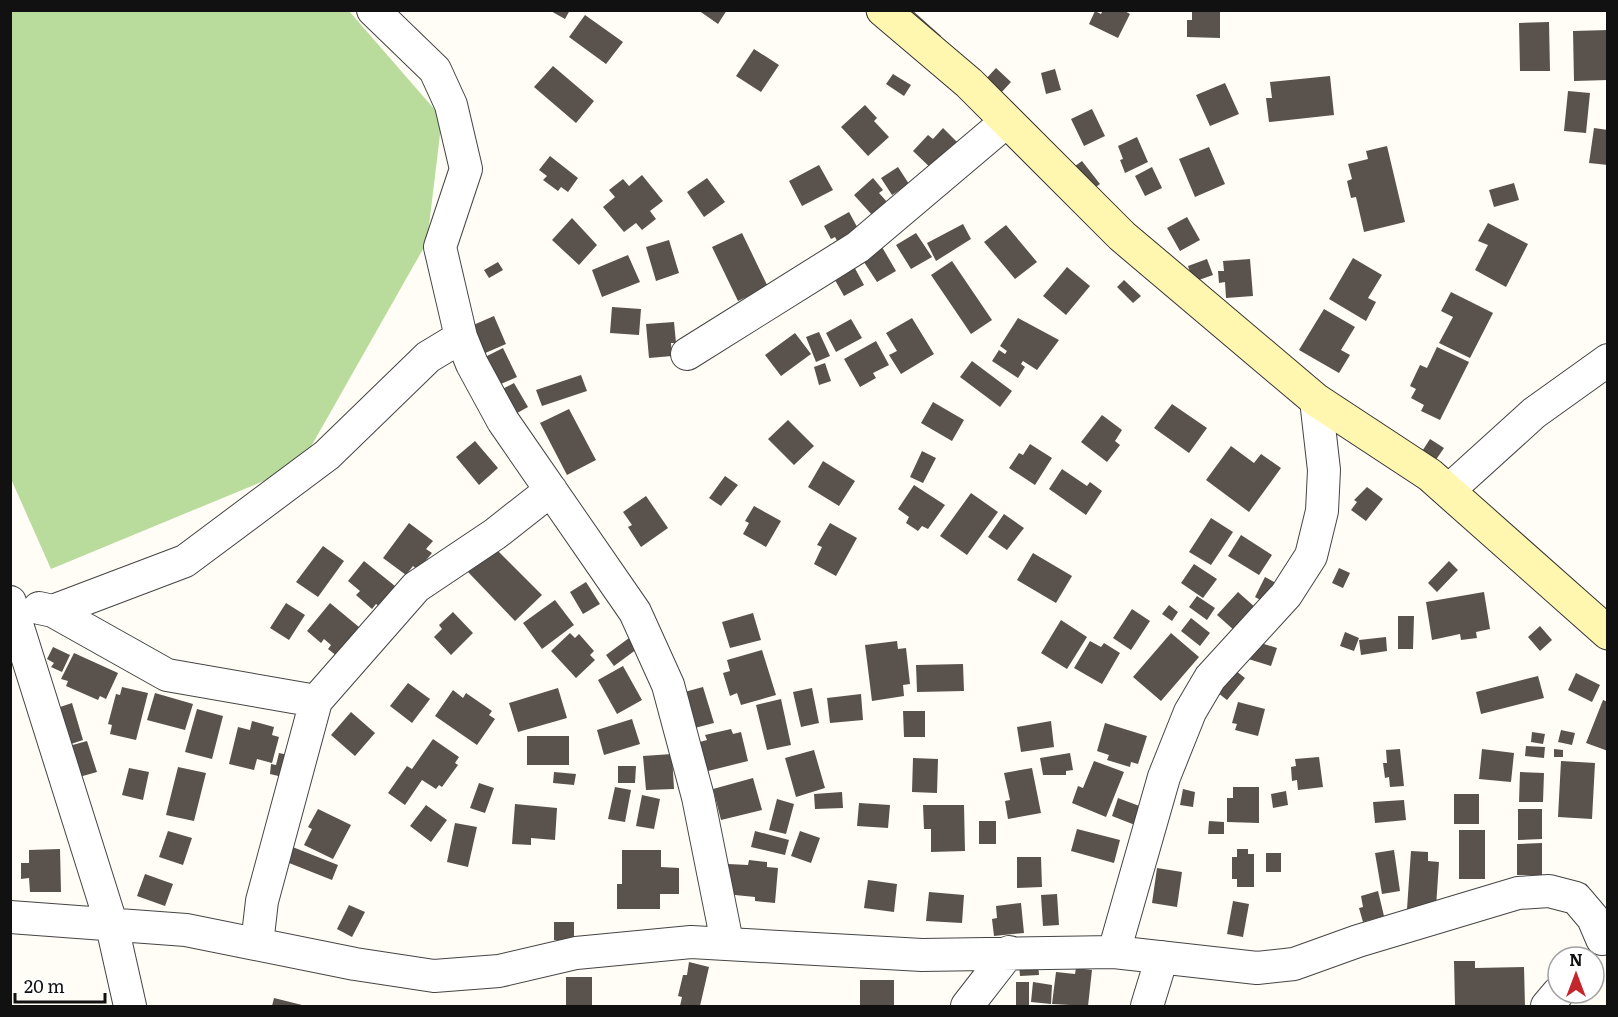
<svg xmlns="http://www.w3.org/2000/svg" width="1618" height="1017" viewBox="0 0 1618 1017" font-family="Literata,serif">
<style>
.forest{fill:#b9dc9c}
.building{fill:#5a524d}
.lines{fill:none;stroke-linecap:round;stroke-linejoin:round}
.street-casing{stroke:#444;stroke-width:34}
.secondary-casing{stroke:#333;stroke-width:35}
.street{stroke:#fff;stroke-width:32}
.secondary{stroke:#fff6b0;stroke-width:33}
</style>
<rect width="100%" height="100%" fill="#fffdf5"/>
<!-- forest -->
<path class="forest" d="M10,11H349L442,118L427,242L300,466L51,569L11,479Z"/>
<!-- building -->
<path class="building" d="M549,10H570L565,19Z
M698,10H727L718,24Z
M912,10L941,36L932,45L904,19Z
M1103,10H1123L1130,14L1118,38L1089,24L1095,11L1101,14Z
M1192,10H1220V38L1187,37V20H1192Z
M585,15L623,42L606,64L569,37Z
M1549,22L1550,71H1520L1519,23Z
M1608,30V80L1574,81L1573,31Z
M754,49L779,65L761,92L736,76Z
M553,66L594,101L576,123L534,87Z
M996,68L1011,82L999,95L984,81Z
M1055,69L1061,90L1046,94L1041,73Z
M893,74L911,85L904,96L886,84Z
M1330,76L1334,115L1269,122L1266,98H1272L1270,82Z
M1225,83L1239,114L1210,126L1196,95Z
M1568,91L1590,93L1586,133L1564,131Z
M865,105L877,118L874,121L889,137L868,156L841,127Z
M1092,109L1105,136L1084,146L1071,119Z
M943,128L961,146L936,173L913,151L928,135L933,139Z
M1594,128L1608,130V165L1589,163Z
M1137,137L1148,162L1125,173L1120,160L1123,159L1118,146Z
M1387,146L1405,222L1364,232L1356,197L1351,198L1347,181L1352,179L1348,164L1368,159L1366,151Z
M1209,147L1225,184L1195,197L1179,159Z
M550,156L578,178L568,192L561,187L558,191L543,180L547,176L539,170Z
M1082,161L1100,184L1089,192L1071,169Z
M819,165L833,190L802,206L789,181Z
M898,167L909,184L892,195L881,178Z
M1152,167L1162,188L1145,196L1135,176Z
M642,175L663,201L650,211L656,219L642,230L636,223L624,232L603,207L615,197L609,190L623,179L629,186Z
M707,178L725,202L704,217L687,192Z
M873,178L883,190L879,193L888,203L873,216L854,195Z
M1514,183L1519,200L1494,207L1489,190Z
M849,212L862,236L841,248L835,237L831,239L824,226Z
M1187,217L1200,240L1180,251L1167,228Z
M572,218L597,245L579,265L552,240Z
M1488,223L1528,244L1506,287L1475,270L1488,245L1478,241Z
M963,224L971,239L936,261L927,243Z
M1006,225L1037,262L1015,279L984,242Z
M742,233L768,287L738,301L712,247Z
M916,233L932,257L911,269L896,245Z
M669,240L679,273L656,281L646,247Z
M882,247L896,271L877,282L862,259Z
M628,255L640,282L602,297L592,270Z
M1353,258L1382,275L1368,298L1376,302L1366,321L1329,299Z
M1207,259L1213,275L1193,282L1188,266Z
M1250,259L1253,296L1226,298L1225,282L1219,283L1218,271H1224L1223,261Z
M851,261L864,285L844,296L831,273Z
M952,261L992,320L971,334L931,275Z
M498,262L503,270L489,278L484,270Z
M1067,267L1090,286L1066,315L1043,296Z
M1124,280L1141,296L1133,303L1117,287Z
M1451,292L1493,313L1470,358L1439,343L1453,317L1441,311Z
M612,307L641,309L639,335L610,333Z
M1324,309L1355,327L1341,350L1350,355L1339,373L1299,350Z
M494,316L506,344L483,354L471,326Z
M912,318L934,354L901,374L889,355L897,351L886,333Z
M1018,318L1059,340L1037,370L1023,361L1021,364L1025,367L1018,378L992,361L999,350L1005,354L1007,351L1000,346Z
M851,319L862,338L836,352L826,333Z
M674,322L676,343H671L672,356L649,358L646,324Z
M819,332L830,356L816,362L806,337Z
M795,333L811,354L781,376L765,355Z
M876,341L889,365L873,373L876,378L860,387L844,359Z
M1437,347L1469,362L1440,420L1421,411L1424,405L1411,398L1416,389L1410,386L1420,365L1427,368Z
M503,348L517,377L494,387L481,359Z
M972,361L1012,391L1000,407L960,377Z
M825,363L831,381L819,385L814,367Z
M581,375L587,391L542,406L536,390Z
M514,383L528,407L510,417L497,392Z
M933,402L964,420L952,441L921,423Z
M1172,404L1207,428L1189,453L1154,428Z
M569,409L596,460L567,475L540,423Z
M1102,415L1122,430L1115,441L1120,445L1107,462L1081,442Z
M788,420L814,446L794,465L768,439Z
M1430,439L1444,448L1433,464L1419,456Z
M475,441L498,468L479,485L456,457Z
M1030,444L1052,458L1035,485L1009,468L1019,453L1023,455Z
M1231,446L1254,463L1261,454L1281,468L1249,512L1206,480Z
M922,451L936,458L923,483L910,477Z
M823,461L855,481L839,506L808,487Z
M1062,469L1087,486L1090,482L1102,491L1086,515L1049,489Z
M725,476L738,485L721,506L709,498Z
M914,485L945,505L928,529L922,526L918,531L906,523L909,517L898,509Z
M1367,487L1383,499L1366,521L1351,510L1357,502L1354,500Z
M971,493L998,512L967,555L940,536Z
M646,496L668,528L641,547L628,527L632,525L623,512Z
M754,506L781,521L766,547L743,534L749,523L745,521Z
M1004,514L1024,528L1007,550L988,537Z
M1211,518L1233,532L1211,565L1189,552Z
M409,523L433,541L426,549L432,553L418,570L413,566L406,575L383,558Z
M830,523L857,538L836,576L814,564L822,547L817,545Z
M1241,535L1272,555L1259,575L1228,556Z
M323,546L344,561L318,597L296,582Z
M494,547L542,595L515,621L468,572Z
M1033,553L1072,576L1056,603L1017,580Z
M364,561L395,586L379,606L376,604L372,609L356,595L360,591L348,581Z
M1449,561L1458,570L1437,592L1428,583Z
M1194,564L1217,579L1203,598L1181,583Z
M1339,568L1350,573L1343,588L1332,583Z
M1265,577L1276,583L1266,603L1255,597Z
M586,582L600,604L583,614L570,592Z
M1238,592L1256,608L1235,631L1217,615Z
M1484,592L1490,629L1476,632L1477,638L1461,640L1460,634L1432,640L1426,602Z
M1197,596L1215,608L1207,620L1189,607Z
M555,600L574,625L542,649L523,623Z
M286,603L305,615L289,640L270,628Z
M330,603L365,632L342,660L328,649L331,645L324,639L321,643L307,631Z
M1169,605L1178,612L1172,621L1162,614Z
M1132,609L1150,621L1131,650L1113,638Z
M453,612L473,633L451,655L434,637L442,629L439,625Z
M753,613L761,640L730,648L722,622Z
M1398,616H1414L1413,649H1398Z
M1191,618L1210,633L1200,646L1181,631Z
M1061,620L1087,637L1067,669L1041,653Z
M1540,626L1552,640L1540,651L1528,637Z
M1345,632L1359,638L1354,651L1340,646Z
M570,633L575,638L579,634L594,651L590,655L595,660L576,678L551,651Z
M1171,633L1199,657L1161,701L1133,677Z
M1386,637L1387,651L1361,655L1359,640Z
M629,638L637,649L614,666L606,655Z
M1251,640L1277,648L1271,666L1245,658Z
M897,641L898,649L906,648L910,684L903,685L904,696L872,701L865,645Z
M1090,641L1101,647L1104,643L1120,653L1102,684L1074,668Z
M53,647L70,655L62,672L51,667L54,663L47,659Z
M762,650L776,695L741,705L737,693L730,696L723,673L730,671L727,660Z
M74,653L118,673L106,699L100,696L98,700L66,686L68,681L61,679Z
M963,664L964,691L917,692L916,665Z
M623,666L642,700L617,714L598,680Z
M1231,667L1245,678L1227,700L1213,689Z
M1576,673L1600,685L1592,702L1568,690Z
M1538,676L1544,698L1481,714L1476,692Z
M408,683L430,699L412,723L390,706Z
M122,687L148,693L136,740L110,734L112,725L108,724L116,694L120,695Z
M703,687L714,723L687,730L677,694Z
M558,688L567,718L518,732L509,703Z
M812,688L819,723L801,727L793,692Z
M453,690L463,698L466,693L492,711L489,715L495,719L477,745L435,716Z
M155,693L193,704L185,730L147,720Z
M861,694L863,720L830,723L827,698Z
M781,699L791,745L767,750L756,705Z
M1603,700L1608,702V751L1586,743Z
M1238,702L1265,709L1258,736L1235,730L1237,724L1232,723Z
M72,703L83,740L68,745L57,708Z
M197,709L223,716L212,759L185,752Z
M903,711H925V737H904Z
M351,712L375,733L355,756L331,735Z
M632,719L640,744L604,755L597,730Z
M252,721L274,727L272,735L279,737L272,763L257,759L254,770L229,764L238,727L250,730Z
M1051,721L1054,747L1021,752L1017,727Z
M1105,723L1147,736L1138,764L1131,762L1130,767L1107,760L1109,755L1097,751Z
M731,729L733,734L741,732L748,761L704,772L696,743L707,740L705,735Z
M1561,730L1575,733L1572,745L1558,742Z
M1532,732L1545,734L1543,744L1531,742Z
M527,736H569V765H527Z
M433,739L459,757L455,763L458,765L442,787L439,785L436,789L422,780L405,805L388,793L407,766L412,769Z
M87,741L97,772L79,777L69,746Z
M1526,746L1545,747L1544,758L1525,756Z
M1400,749L1404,786L1390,787L1389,777L1385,778L1383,763H1387L1386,750Z
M1482,749L1514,753L1511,782L1479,779Z
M1554,749L1563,750V757H1554Z
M814,750L825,788L796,797L785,758Z
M279,753L293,756L287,778L270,774L271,764L276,765Z
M1070,753L1073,770L1066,771V775H1043L1040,758Z
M672,754L674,789L646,790L643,756Z
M1319,757L1323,787L1298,790L1297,780L1292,781L1291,767L1296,766L1295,759Z
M913,758L938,759L937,793L912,792Z
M1094,761L1124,772L1106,817L1072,803L1078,786L1083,788Z
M1561,761L1595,763L1592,819L1558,817Z
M618,766H636L635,783H618Z
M178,767L206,773L194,821L166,815Z
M129,768L149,772L143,800L122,795Z
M1032,768L1041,813L1008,819L1005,801L1010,800L1004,773Z
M554,772L576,774L574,785L553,783Z
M1520,772L1544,773L1543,802H1519Z
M753,778L762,810L721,820L713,789Z
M479,783L494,788L485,813L470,808Z
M615,787L631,790L625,822L608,819Z
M1233,787H1259V823L1227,822V798H1233Z
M1183,789L1195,792L1193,807L1180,805Z
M1286,791L1288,805L1273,808L1271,794Z
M842,792L843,808L815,809L814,794Z
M1454,794H1479V824H1454Z
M642,795L660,799L654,829L636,826Z
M1118,798L1142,807L1135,825L1112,816Z
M777,799L794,804L786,834L769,830Z
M1404,800L1406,820L1375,823L1373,802Z
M859,803L890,805L888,828L857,826Z
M515,804L557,808L555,840L531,838V845L512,844Z
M426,805L447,820L431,842L410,826Z
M923,805H964L965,851L931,852V829H924Z
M318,809L351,825L333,859L304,845L312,829L308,827Z
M1518,809H1542V839L1518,840Z
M979,821H996V844H979Z
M1209,821L1224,822V834H1208Z
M455,823L477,827L468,867L447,862Z
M1077,829L1120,840L1114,863L1071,851Z
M1459,830H1485V879H1459Z
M168,831L192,838L183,865L159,857Z
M755,831L789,840L785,855L751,847Z
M800,831L820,838L811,863L791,856Z
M1542,843V875H1517V844Z
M285,844L338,865L332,880L279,859Z
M60,849L61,892H30L29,878L21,879V863H29V850Z
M1237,849H1248V854H1254V887H1237V879H1232V857H1237Z
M622,850H661V867L679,868V894H660V909H617V884H622Z
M1394,850L1400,891L1382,894L1375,853Z
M1411,851L1428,852V861L1439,862L1436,907L1425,910L1407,909Z
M1266,853H1281V872H1266Z
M1017,857H1041L1042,887L1017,888Z
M749,860L767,862V867L778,868L775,903L755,901V897L725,894L728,864L748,865Z
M1157,868L1182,872L1177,907L1152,903Z
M145,874L173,884L165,906L137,896Z
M868,880L897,884L894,912L864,908Z
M1378,891L1384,916L1363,922L1359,908L1363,907L1361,896Z
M929,892L964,895L962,923L926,921Z
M1057,894L1059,925L1043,926L1041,895Z
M1233,901L1249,904L1243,937L1227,934Z
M1021,903L1024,933L994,936L992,919L997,918L996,906Z
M349,905L365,912L352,937L337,929Z
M554,922H574V940H554Z
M1454,961H1475V968L1524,967L1525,1006H1455Z
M689,962L709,967L700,1006H680L682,997L678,996L683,975H687Z
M1038,963L1039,975L1020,976L1019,964Z
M1076,968L1092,970L1088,1006L1052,1004L1056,972L1075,974Z
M566,977H592V1006H566Z
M860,980H894V1006H860Z
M1016,982H1029V1006L1016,1005Z
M1033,982L1052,985L1051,1004L1031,1002Z
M274,998L306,1006H272Z"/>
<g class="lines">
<!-- street casing -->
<g class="street-casing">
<path id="street" d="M373,10L435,70L451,105L466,169L440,247L461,337L472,364L503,421L635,612L668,685L698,797L727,942
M687,354L858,247L1007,121
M1448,491L1534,413L1608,360
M10,602L112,926L130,1006
M39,608L53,611L167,675L316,701
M53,611L185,561L327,455L428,357L461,337
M10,917L186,930L355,964L434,976L499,971L576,953L691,942L922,955L1114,952L1257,968L1294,964L1358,941L1518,893L1549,891L1576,898L1593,918L1602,939
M257,944L262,901L316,701L416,587L495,534L551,490
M1114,952L1164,777L1190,712L1210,678L1286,595L1311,556L1322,511L1324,470L1316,400
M967,1006L1009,952
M1147,1006L1162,957
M1547,1006L1558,993"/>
</g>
<!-- secondary casing -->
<g class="secondary-casing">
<path id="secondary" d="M883,10L969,83L1122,236L1316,400L1430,475L1608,633"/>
</g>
<!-- street -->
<use href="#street" class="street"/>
<!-- secondary -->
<use href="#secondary" class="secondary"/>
</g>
<!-- border -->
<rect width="1618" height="1017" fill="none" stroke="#111111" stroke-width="24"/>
<!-- north arrow -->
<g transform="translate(1576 975)"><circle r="28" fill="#ffffff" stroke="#a0a0a0" stroke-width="1.5"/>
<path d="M0-4.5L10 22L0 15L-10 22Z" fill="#c4262e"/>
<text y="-9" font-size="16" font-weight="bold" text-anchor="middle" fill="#111111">N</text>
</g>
<!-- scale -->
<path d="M15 993v9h90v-9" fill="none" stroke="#111111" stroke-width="3"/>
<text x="24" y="993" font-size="18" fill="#111111" stroke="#ffffff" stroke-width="4.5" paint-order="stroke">20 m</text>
</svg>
